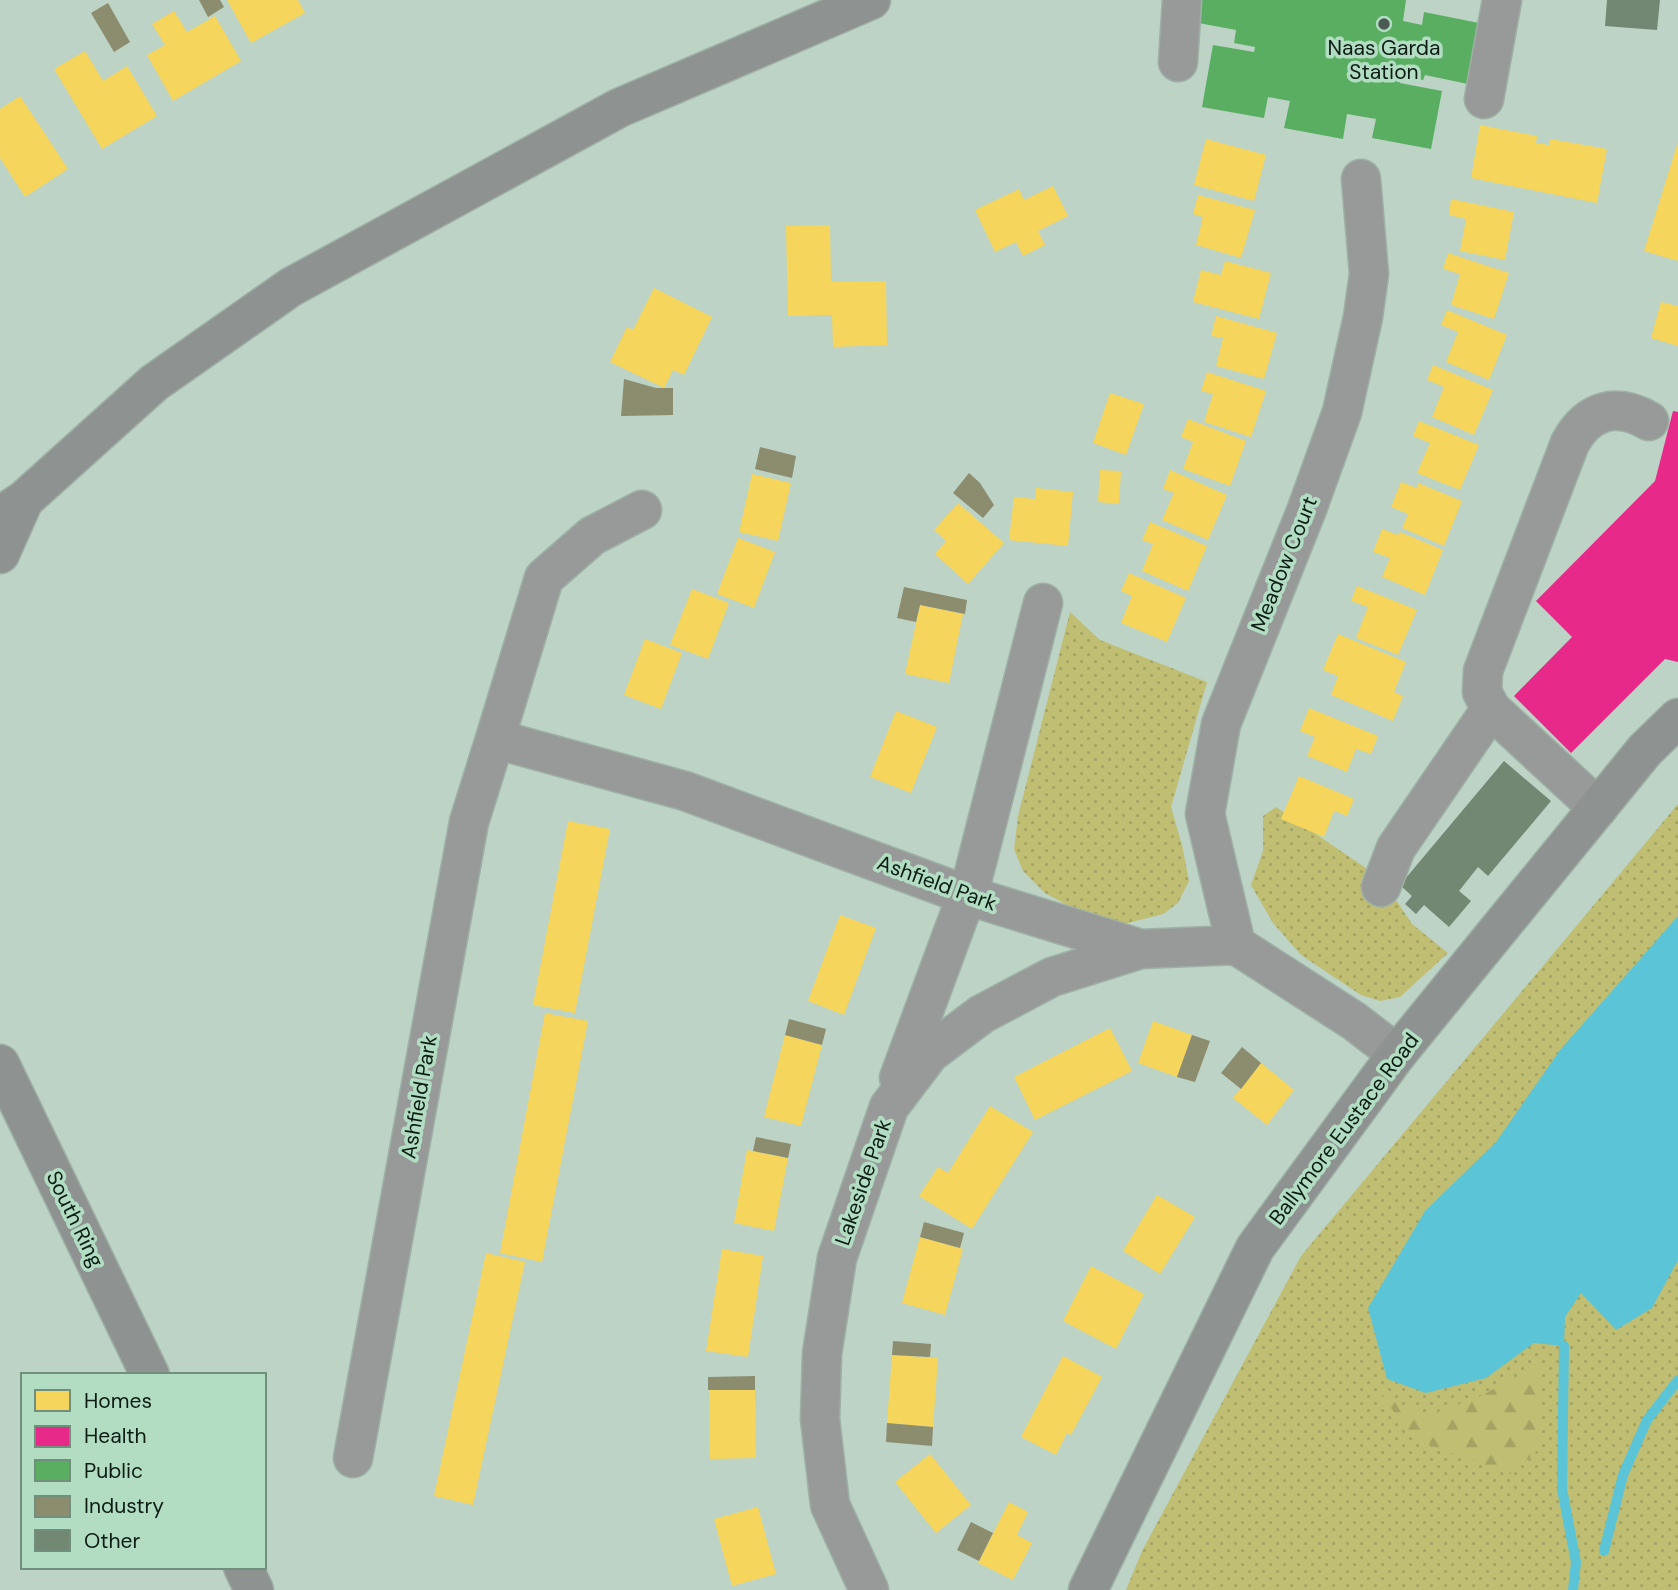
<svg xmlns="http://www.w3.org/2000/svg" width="1678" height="1590" viewBox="0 0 1678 1590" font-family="'DM Sans',sans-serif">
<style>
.green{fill:url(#green-dots)}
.forest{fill:url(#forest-firs)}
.water{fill:#5bc4d7}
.homes{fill:#f6d55c}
.health{fill:#e7298a}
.public{fill:#5aae61}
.industry{fill:#8c8c6e}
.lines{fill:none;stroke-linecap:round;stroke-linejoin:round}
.stream{stroke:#5bc4d7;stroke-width:10}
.building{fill:#738872}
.minor-casing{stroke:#9eb0a6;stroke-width:41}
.major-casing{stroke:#9eb0a6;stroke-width:41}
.minor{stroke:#979a98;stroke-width:38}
.major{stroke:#8e9290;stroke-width:38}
.poi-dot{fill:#4a5c51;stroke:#b2ddc3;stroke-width:2.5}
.labels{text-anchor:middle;stroke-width:7;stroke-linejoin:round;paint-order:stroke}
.poi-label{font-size:21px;fill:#0c1c13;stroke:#b2ddc3}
.street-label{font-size:21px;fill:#0c1c13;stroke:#b2ddc3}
</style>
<defs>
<pattern id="green-dots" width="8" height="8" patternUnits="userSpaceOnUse" patternTransform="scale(1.75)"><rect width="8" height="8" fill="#c0be73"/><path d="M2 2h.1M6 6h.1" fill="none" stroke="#a4a363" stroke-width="1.8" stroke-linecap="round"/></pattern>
<pattern id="forest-firs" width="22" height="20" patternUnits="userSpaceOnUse" patternTransform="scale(1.75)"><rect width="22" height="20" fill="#c0be73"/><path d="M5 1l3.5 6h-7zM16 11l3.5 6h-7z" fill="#a4a363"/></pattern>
</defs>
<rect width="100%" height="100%" fill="#bcd3c5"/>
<!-- green -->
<path class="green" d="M1070,612L1100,640L1207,682L1171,807L1182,845L1189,881L1178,903L1163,914L1124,924L1087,916L1045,893L1023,871L1014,849L1018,816Z
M1678,804V1590H1126L1142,1551L1301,1256Z
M1276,807L1382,879L1412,924L1448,953L1400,997L1380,1001L1361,995L1301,955L1273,923L1251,885L1263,851V816Z"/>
<!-- forest -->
<path class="forest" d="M1540,1364L1538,1450L1511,1474L1418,1441L1380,1395L1427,1415L1477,1398Z"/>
<!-- water -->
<path class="water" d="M1678,916V1260L1652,1308L1616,1330L1581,1293L1565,1317L1564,1346L1534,1343L1486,1378L1426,1393L1387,1379L1368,1308L1425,1211L1496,1142L1560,1050Z"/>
<!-- homes -->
<path class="homes" d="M227,0H298L305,13L251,43Z
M174,11L187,32L215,16L241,61L173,101L147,55L165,45L152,24Z
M85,51L103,81L127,66L157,116L102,149L54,69Z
M20,96L68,169L25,197L0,158V109Z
M1480,125L1537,136L1536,143L1549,145L1550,139L1607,149L1597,203L1471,178Z
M1206,139L1266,155L1254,201L1194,185Z
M1678,142V261L1644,251Z
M1053,186L1068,216L1038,231L1045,245L1023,256L1016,242L995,252L975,210L1019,189L1024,200Z
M1198,195L1255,210L1241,258L1196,245L1203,217L1193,214Z
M1451,199L1514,212L1505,260L1460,251L1466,219L1449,215Z
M830,225L831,282L886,281L887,345L833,347L832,315L788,316L786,226Z
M1448,253L1509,273L1494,319L1451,305L1460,274L1443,269Z
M1225,261L1271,273L1259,319L1193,302L1201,270L1221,275Z
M654,288L712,317L684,375L673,370L664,388L610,362L627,327L633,330Z
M1661,302L1678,306V346L1651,338Z
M1447,310L1507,335L1489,380L1446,362L1458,332L1441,325Z
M1216,316L1277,333L1264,379L1216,366L1223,338L1211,336Z
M1433,365L1493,390L1474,435L1432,417L1444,387L1427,380Z
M1207,372L1266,391L1251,437L1204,422L1213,394L1201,391Z
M1110,393L1144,404L1126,455L1093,443Z
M1188,419L1246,441L1230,486L1183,469L1193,442L1181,437Z
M1419,421L1479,445L1460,490L1417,473L1430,443L1413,436Z
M1100,470L1121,471L1119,504L1098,502Z
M1170,470L1227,495L1208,540L1162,520L1174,493L1163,489Z
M752,474L791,483L778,541L739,532Z
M1401,482L1417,488L1418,483L1462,501L1444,546L1402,528L1408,514L1391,507Z
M1036,488L1073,492L1068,546L1009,540L1014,497L1035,499Z
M958,503L1004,543L968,584L935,554L946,541L934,530Z
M1150,522L1207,546L1188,591L1142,571L1153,544L1142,540Z
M1382,529L1398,535L1400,532L1443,550L1425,595L1382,577L1390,558L1373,552Z
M738,538L775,552L754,608L717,594Z
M1129,573L1186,598L1167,642L1121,623L1132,596L1121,591Z
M1357,586L1417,610L1398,655L1356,638L1368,607L1351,601Z
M692,589L729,603L708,659L670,645Z
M920,605L963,614L949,683L905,674Z
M1338,634L1406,662L1394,692L1403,696L1393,721L1331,695L1338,676L1323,670Z
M645,639L682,653L661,709L624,695Z
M1309,708L1378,736L1371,754L1356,749L1347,772L1307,756L1315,737L1300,731Z
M896,711L937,727L911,793L870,777Z
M1299,776L1354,799L1347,816L1334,811L1324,837L1281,819Z
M568,821L610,829L575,1013L533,1005Z
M840,915L876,928L844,1015L808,1001Z
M545,1013L588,1021L542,1262L500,1253Z
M1153,1021L1192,1035L1177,1077L1138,1063Z
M1110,1028L1132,1071L1035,1120L1014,1077Z
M785,1035L822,1045L801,1126L764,1117Z
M1261,1063L1294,1090L1267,1125L1233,1098Z
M990,1106L1033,1132L972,1229L919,1196L938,1167L948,1173Z
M747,1150L788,1158L774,1231L734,1223Z
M1157,1195L1195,1217L1160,1274L1123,1251Z
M920,1237L963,1249L945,1315L902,1303Z
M722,1249L763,1256L748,1357L706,1351Z
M486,1253L525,1262L473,1505L434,1496Z
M1091,1266L1144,1294L1116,1349L1063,1321Z
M892,1355L938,1358L933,1427L887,1423Z
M1063,1356L1102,1377L1071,1435L1067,1433L1056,1455L1021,1437Z
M709,1390H755L756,1458L710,1459Z
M930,1454L971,1505L936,1533L895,1482Z
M1009,1502L1028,1512L1017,1535L1032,1543L1013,1580L978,1563Z
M758,1507L776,1574L732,1586L714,1519Z"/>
<!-- health -->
<path class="health" d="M1673,411L1678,412V662L1665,659L1571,753L1514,696L1572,637L1536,601L1655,481Z"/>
<!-- public -->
<path class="public" d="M1192,0H1406L1403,21L1422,25L1424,12L1479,23L1468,84L1425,75L1423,80L1401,76L1400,83L1442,91L1431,149L1372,138L1376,119L1347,114L1343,139L1284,128L1290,101L1268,97L1264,118L1202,107L1213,45L1254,52L1255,47L1234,43L1236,30L1188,21Z"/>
<!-- industry -->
<path class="industry" d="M199,0H220L224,7L208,17Z
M108,3L130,42L114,52L91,13Z
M624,379L656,388H673V415L621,416Z
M760,447L796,456L792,478L755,469Z
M969,473L980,483L994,505L983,518L953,493Z
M904,587L967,600L965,614L920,605L916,622L897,618Z
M789,1019L826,1029L822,1045L785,1035Z
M1192,1035L1210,1041L1195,1082L1177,1077Z
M1242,1047L1261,1063L1241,1089L1221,1073Z
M756,1137L791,1144L788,1158L753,1151Z
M924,1222L964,1233L960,1248L920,1237Z
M893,1341L931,1344L930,1357L892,1355Z
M755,1376V1390H708V1377Z
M887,1423L933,1427L932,1446L886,1442Z
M971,1522L993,1533L979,1561L957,1550Z"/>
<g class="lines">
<!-- stream -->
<path class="stream" d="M1564,1346L1562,1489L1576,1562L1573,1590
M1604,1551L1623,1475L1647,1420L1678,1380"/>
</g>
<!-- building -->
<path class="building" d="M1607,0H1660L1657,30L1605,26Z
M1504,761L1551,801L1488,876L1478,867L1459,891L1471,901L1449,927L1424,905L1416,914L1405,904L1412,896L1400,885Z"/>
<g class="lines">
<!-- minor casing -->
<g class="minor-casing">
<path id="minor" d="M1178,62L1182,0
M1484,99L1502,0
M495,739L544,578L592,536L642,510
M1598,808L1491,709L1482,692L1483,671L1570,443C1588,410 1616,402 1649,421
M1381,887L1396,848L1491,709
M1236,945L1205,814L1221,724L1307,509L1342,412L1363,317L1369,274L1361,179
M899,1078L972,881L1043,603
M353,1458L469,822L495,739L685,791L966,895L1141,949
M869,1590L830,1505L820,1419L822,1354L837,1258L889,1107L930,1053L982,1014L1052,977L1141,949L1236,945L1354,1021L1397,1054"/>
</g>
<!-- major casing -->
<g class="major-casing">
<path id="major" d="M0,516L24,500L154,383L291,287L619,108L871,0
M0,554L24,500
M0,1064L150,1375
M243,1567L254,1590
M1088,1590L1255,1248L1397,1054L1645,750L1678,718"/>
</g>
<!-- minor -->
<use href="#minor" class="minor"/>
<!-- major -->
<use href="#major" class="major"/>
</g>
<!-- markers -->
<circle class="poi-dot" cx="1384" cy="24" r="7"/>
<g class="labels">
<!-- poi labels -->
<g class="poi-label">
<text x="1384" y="55">Naas Garda<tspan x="1384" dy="24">Station</tspan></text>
</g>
<!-- street labels -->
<g class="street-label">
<text transform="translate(1284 564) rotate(-68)" y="7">Meadow Court</text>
<text transform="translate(937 883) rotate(20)" y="7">Ashfield Park</text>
<text transform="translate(419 1097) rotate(-80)" y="7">Ashfield Park</text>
<text transform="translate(1344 1129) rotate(-53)" y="7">Ballymore Eustace Road</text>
<text transform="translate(863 1182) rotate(-71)" y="7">Lakeside Park</text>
<text transform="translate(75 1219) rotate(64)" y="7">South Ring</text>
</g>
</g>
<!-- legend -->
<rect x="21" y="1373" width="245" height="196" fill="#b2ddc3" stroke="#70907d" stroke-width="2"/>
<rect x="35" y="1390" width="35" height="21" fill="#f6d55c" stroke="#70907d" stroke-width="2"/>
<text x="84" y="1408" font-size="21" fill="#0c1c13">Homes</text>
<rect x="35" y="1426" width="35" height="21" fill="#e7298a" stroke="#70907d" stroke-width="2"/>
<text x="84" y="1443" font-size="21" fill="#0c1c13">Health</text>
<rect x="35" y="1460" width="35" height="21" fill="#5aae61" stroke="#70907d" stroke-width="2"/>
<text x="84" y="1478" font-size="21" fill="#0c1c13">Public</text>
<rect x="35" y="1496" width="35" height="21" fill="#8c8c6e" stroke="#70907d" stroke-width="2"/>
<text x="84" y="1513" font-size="21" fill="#0c1c13">Industry</text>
<rect x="35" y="1530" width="35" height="21" fill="#738872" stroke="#70907d" stroke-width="2"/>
<text x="84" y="1548" font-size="21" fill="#0c1c13">Other</text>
</svg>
